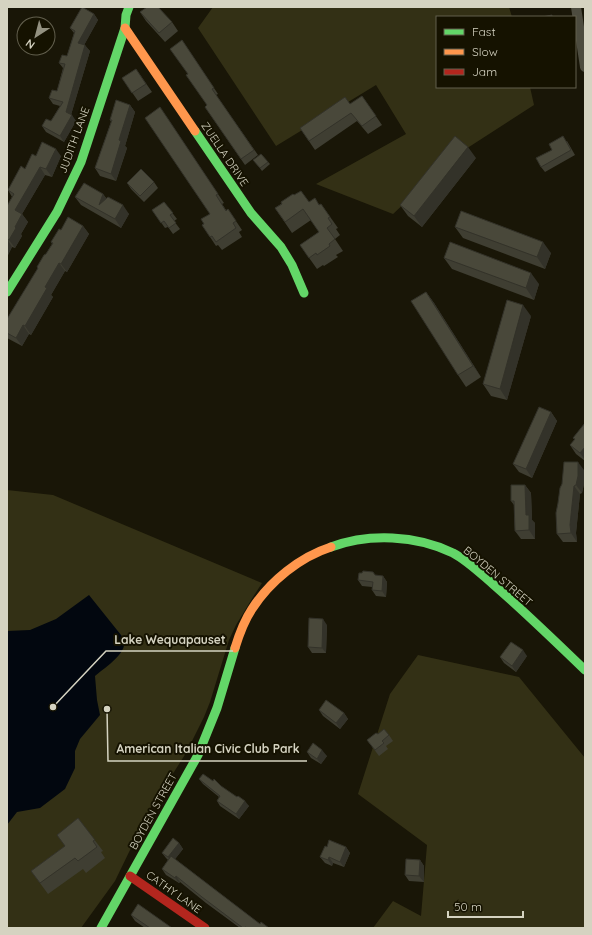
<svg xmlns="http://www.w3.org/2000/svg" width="592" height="935" viewBox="0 0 592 935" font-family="Quicksand,sans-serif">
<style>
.green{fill:#333015}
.water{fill:#02070f}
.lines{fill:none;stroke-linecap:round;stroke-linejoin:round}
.street{stroke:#4d4c3f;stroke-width:10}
.fast{stroke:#63d668;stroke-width:9}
.slow{stroke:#ff974d;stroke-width:9}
.jam{stroke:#b3261e;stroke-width:9}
.wall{fill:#3f3e32}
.shaded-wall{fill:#333229}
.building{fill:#49483a;stroke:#333229}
.labels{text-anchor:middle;stroke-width:4;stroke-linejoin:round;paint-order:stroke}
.street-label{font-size:11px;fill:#d5d3c1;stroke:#151200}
.leader{fill:none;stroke:#d5d3c1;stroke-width:1.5}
.callout-dot{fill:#d5d3c1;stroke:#151200;stroke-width:1.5}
.callout-label{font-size:12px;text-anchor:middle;font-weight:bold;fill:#d5d3c1;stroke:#151200;stroke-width:4;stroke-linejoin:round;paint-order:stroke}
</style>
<rect width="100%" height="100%" fill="#191607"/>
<!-- green -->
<path class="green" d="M213,7H509L512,17H437V87H530L534,105L455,156L393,214L316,184L406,134L376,85L276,146L198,28Z
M7,490L53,495L262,583L253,597L236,625L229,640L210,702L204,717L186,753L174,772L160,788L115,881L81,928H7Z
M418,655L519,677L585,758V928H373L393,901L421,916L427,845L358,794L390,694Z"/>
<!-- water -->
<path class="water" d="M89,595L121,635C122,637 124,638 124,641C127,654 103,669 95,676L97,700L100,715L80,739L75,751V768L65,789L40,808L17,812L7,825V631L30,630L56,619Z"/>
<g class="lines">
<!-- street -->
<path class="street" d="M576,7L585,67"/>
<!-- fast -->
<path class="fast" d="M195,131L251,213L281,247L292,265L304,293
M7,292L57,212L81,162L125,28L126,15L129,7
M331,547C369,533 416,535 453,553C468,561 481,574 494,585C525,612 555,641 585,670
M101,928L198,755L217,708L235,648"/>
<!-- slow -->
<path class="slow" d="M125,28L195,131
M235,648C239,635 244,621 252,609C270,581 300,557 331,547"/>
<!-- jam -->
<path class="jam" d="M130,876L205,928"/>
</g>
<!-- wall -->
<path class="wall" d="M140,12L172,22L178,31L165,42L146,21Z
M94,14L98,20L84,45L90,51L71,115L76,121L64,142L46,132L42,126L51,121L60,106L53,104L49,98L57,91L63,68L59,63L67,56L74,33L70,28Z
M182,40L218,94L216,95L258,155L245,165L205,107L207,105L188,74Z
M136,69L152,92L138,101L122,78Z
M362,96L382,125L368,134L357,121L315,150L300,128L350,104Z
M130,105L135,112L125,146L127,148L116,181L100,176L95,168L111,122L110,120Z
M166,116L224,203L222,204L226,210L228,209L242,230L239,232L242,237L222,250L218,245L216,246L202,225L204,224L210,214Z
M567,141L575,155L545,172L541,167L552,150Z
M261,154L270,164L262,171L256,163Z
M61,156L52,177L45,175L22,214L28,222L21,234L22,236L15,248L12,247L7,257V206L12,197L8,190L25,169Z
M476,158L422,227L408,216L400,205Z
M154,182L158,188L144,202L131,189L127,183Z
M103,194L106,198L129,214L121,228L81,205L75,197Z
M294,195L309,202L319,205L321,204L338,228L336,229L340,235L335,239L343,251L336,255L338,257L324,266L323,265L317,269L300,245L319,232L311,220L292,233L275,208Z
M164,202L177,219L174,221L180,229L173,234L168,227L165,228L152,210Z
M83,226L89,234L67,272L65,271L51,295L53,297L31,335L29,334L22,346L7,338V319L38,269L37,267L46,254L52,244L51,242L61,230Z
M455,227L551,253L545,269L463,238Z
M444,258L539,284L534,300L452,269Z
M426,292L434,303L481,377L466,387L458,375Z
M531,316L507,400L491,396L483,384Z
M551,412L557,421L532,478L519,472L513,464Z
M585,423V461L576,454L570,445L575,440L573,438Z
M584,470V484L582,493L580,494L576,533L577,542H563L557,534L556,513Z
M525,485L531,493L532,520L535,523V539H521L515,531L514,505L511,501Z
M383,576L387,582L386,597L376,596L372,590V587L362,586L358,580Z
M327,625L326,653H312L308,647Z
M527,656L516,672L504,663L500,657Z
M319,710L344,713L348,719L340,729L323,716Z
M378,734L389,735L393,741L386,746L388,749L379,756L367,740Z
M307,752L327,756L321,764L311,758Z
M199,779L213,781L249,806L239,819L220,806L217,801L219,797L203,784Z
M78,818L103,851L101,852L105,858L86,873L83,869L48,894L31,871L65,846Z
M179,843L183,849L175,859L260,924L269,928H240L206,903L180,882L179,883L166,875L162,869L168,860L166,858L162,853Z
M327,847H346L350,853L344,867L333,863L332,866L325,863L320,857Z
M420,860L424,866V882L409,881L405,875Z
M131,915L172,928H145L135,921Z"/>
<!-- shaded-wall -->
<path class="shaded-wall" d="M94,14L98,20L82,49L78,43Z
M85,45L90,51L70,118L66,112Z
M130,105L135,112L125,146L127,148L116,181L111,174L119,140Z
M72,115L76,121L64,142L60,136Z
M468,147L476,158L422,227L414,216Z
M56,149L61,156L52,177L46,169Z
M40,167L45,175L22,214L28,222L21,234L22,236L15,248L9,240L15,210Z
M103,194L109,202L99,205Z
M123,205L129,214L121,228L115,219Z
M83,226L89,234L67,272L61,264Z
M7,239L12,247L7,257Z
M543,242L551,253L545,269L537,257Z
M59,263L65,271L51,295L53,297L31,335L25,326L45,287Z
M531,273L539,284L534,300L526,288Z
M426,292L434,303L481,377L473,366Z
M523,305L531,316L507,400L500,389Z
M23,325L29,334L22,346L16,338Z
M551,412L557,421L532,478L526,469Z
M585,447V460L580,453Z
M578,462L584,470V484L582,493L576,485Z
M525,485L531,493L532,520L535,523V539L529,530L526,515Z
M574,486L580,494L576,533L577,542L571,533L570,525Z
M383,576L387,582L386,597L382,591Z
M323,619L327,625L326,653L322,648Z
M523,650L527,656L516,672L512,666Z
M344,713L348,719L340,729L336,723Z
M322,750L327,756L321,764L317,759Z
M245,801L249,806L239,819L236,814Z
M179,843L183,849L172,863L168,857Z
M346,847L350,853L344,867L340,862Z
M329,857L333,863L332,866L328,860Z
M420,860L424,866V882L419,876Z
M176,876L180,882L179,883L175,878Z"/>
<!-- building -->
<path class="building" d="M82,7L94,14L78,43L85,45L66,112L72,115L60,136L42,126L46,119L51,121L63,102L49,98L52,90L57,91L65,64L59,63L62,55L67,56L75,31L70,28Z
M147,7H158L172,22L159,33L140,12Z
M552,15V17H542Z
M182,40L214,88L212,89L254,150L241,159L205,107L207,105L186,75L188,74L170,49Z
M136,69L146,84L132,93L122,78Z
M362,96L376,116L362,126L351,113L309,141L300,128L345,97L350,104Z
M116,100L130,105L119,140L121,141L111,174L95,168L112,120H110Z
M160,107L218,194L216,195L226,211L228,209L236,221L233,223L236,228L216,242L212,236L210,237L202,225L204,224L201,219L210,214L145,118Z
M455,136L468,147L414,216L400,205Z
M563,136L571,150L541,167L536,158L552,150L549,144Z
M42,142L56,149L46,169L40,167L15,210L22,214L15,227L16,228L9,240L7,239V206L14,194L8,190L21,166L25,169L32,154L36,156Z
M261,154L268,162L260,168L253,160Z
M141,169L154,182L140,196L127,183Z
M84,183L103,194L99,205L108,197L123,205L115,219L75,197Z
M301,191L309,202L315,198L319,205L321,204L330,217L328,218L332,224L327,228L335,239L329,244L330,246L317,255L316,253L309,258L300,245L319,232L303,209L285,222L275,208L282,204L281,202L293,194L294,195Z
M164,202L173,213L170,215L176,223L169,228L164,221L161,223L152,210Z
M461,211L543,242L537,257L455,227Z
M68,217L83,226L61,264L59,263L45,287L47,288L25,326L23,325L16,338L7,333V319L38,268L37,267L44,255L46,254L53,243L51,242L59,229L61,230Z
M450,242L531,273L526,288L444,258Z
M426,292L473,366L458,375L411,301Z
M507,300L523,305L500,389L483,384Z
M539,407L551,412L526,469L513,464Z
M585,423V447L580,453L570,445L575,439L573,438Z
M564,462H578V476L576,485L574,486L570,525L571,533L557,534L556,513L558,503L560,488L562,484Z
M511,485H525L526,515H529V530L515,531L514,501H511Z
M363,571L373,572L375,575L383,576L382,591L372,590L373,582L358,580L359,573H362Z
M309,618L323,619L322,648L308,647Z
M511,642L523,650L512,666L500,657Z
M326,700L344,713L336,723L319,710Z
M384,729L389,735L382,741L384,743L375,750L367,740L376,733L378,734Z
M313,743L322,750L317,759L307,752Z
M203,774L213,781L214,779L221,786L237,797L238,796L245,801L236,814L217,801L220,796L199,779Z
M78,818L95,840L93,841L97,847L78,861L75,858L40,883L31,871L65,846L57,835Z
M173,838L179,843L168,857L162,853Z
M329,840L346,847L340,862L329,857L328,860L320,857L325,846L327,847Z
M171,856L260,924L261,922L269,928H247L245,927L244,928H243L202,897L176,876L175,878L162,869Z
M406,859L420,860L419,876L405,875Z
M138,904L172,928H150L131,915Z"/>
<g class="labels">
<!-- street labels -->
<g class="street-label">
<text transform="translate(74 140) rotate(-70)" y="4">JUDITH LANE</text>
<text transform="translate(225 154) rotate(56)" y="4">ZUELLA DRIVE</text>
<text transform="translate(498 576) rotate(40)" y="4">BOYDEN STREET</text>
<text transform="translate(153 811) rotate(-61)" y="4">BOYDEN STREET</text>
<text transform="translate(174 892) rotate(35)" y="4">CATHY LANE</text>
</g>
</g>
<!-- callouts -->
<path class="leader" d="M53 707L106 651H233M107 709L108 761H307"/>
<g class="callout-dot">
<circle cx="53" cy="707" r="4"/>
<circle cx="107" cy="709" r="4"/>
</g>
<g class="callout-label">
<text x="170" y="644">Lake Wequapauset</text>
<text x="208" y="753">American Italian Civic Club Park</text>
</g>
<!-- border -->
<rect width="592" height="935" fill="none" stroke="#d5d3c1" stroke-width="16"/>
<!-- legend -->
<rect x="436" y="16" width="140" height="72" fill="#151200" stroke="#625f4d"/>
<rect x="444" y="29" width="20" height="6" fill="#63d668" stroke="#625f4d"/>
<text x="472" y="36" font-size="12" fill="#d5d3c1">Fast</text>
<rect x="444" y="49" width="20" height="6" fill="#ff974d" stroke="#625f4d"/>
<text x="472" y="56" font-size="12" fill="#d5d3c1">Slow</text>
<rect x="444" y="69" width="20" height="6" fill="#b3261e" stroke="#625f4d"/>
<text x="472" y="76" font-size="12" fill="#d5d3c1">Jam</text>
<!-- north arrow -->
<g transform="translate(36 36) rotate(216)"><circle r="19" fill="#151200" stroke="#625f4d"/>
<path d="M0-3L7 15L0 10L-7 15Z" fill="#939180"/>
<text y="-6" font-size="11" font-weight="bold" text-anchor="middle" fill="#d5d3c1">N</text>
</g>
<!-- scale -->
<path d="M448 911v6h75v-6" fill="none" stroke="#d5d3c1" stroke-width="2"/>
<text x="454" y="911" font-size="12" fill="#d5d3c1" stroke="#151200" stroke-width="3" paint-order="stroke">50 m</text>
</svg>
